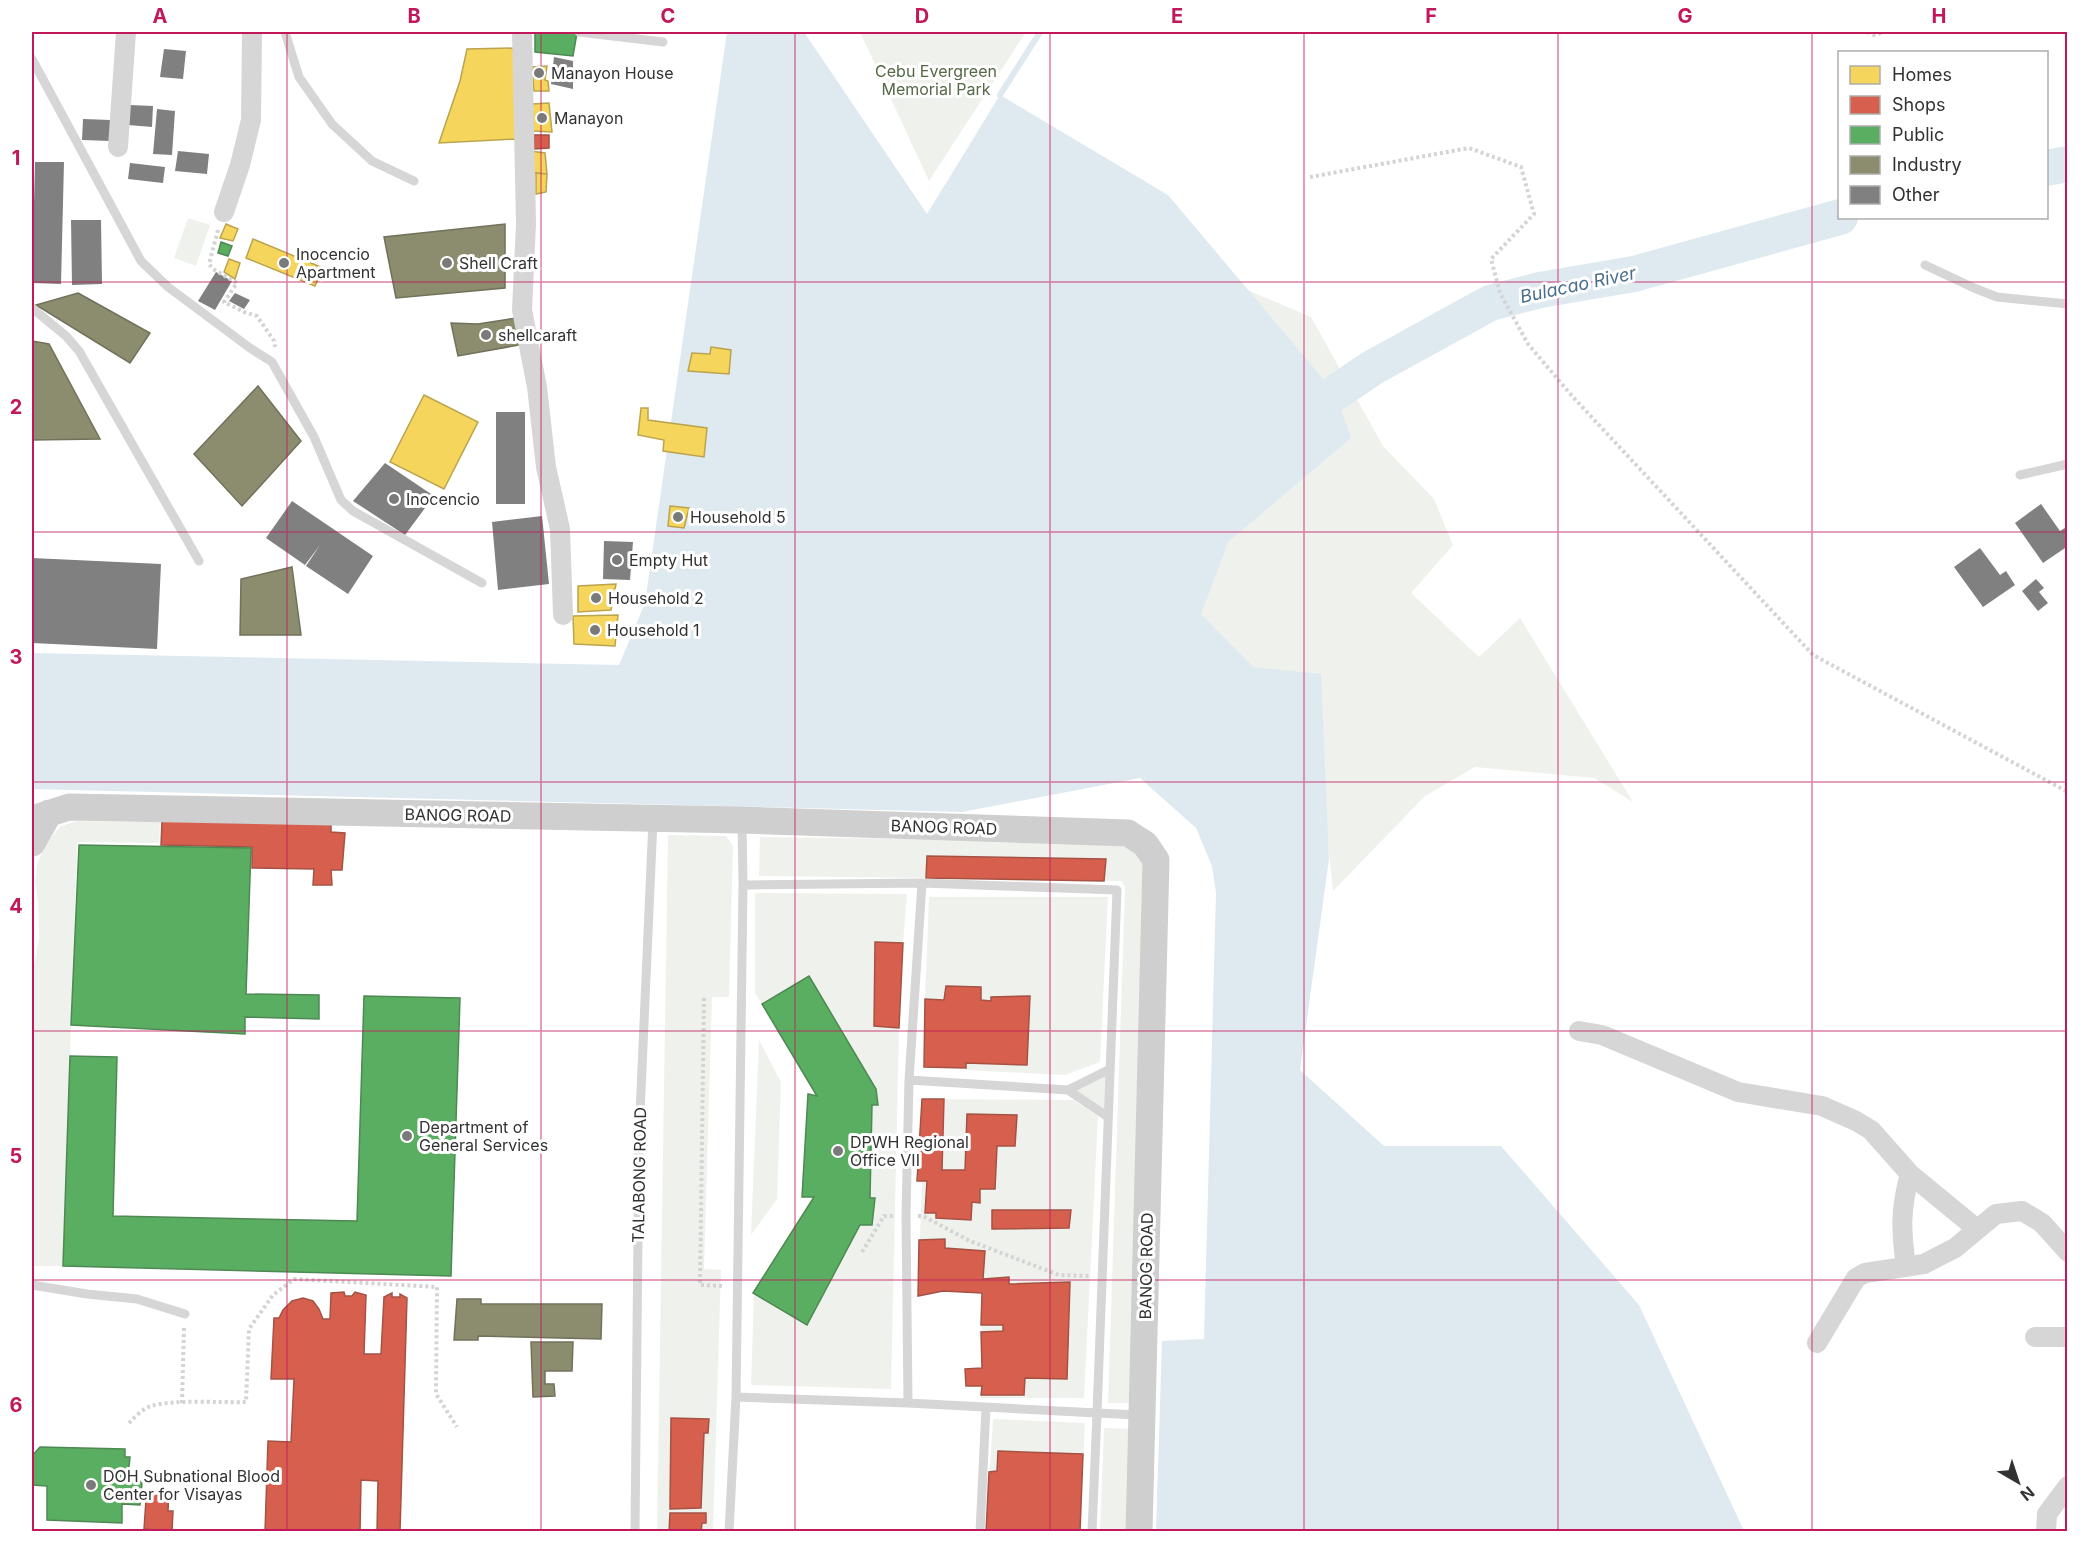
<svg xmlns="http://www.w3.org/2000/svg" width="2099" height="1563" viewBox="0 0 2099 1563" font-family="Inter,sans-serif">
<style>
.green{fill:#eff2ec}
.water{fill:#dfe9f0}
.homes{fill:#f6d55c;stroke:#bba44f;stroke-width:1.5}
.shops{fill:#d6604d;stroke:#a55245;stroke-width:1.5}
.public{fill:#5aae61;stroke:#4e8953;stroke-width:1.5}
.industry{fill:#8c8c6e;stroke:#71715c;stroke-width:1.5}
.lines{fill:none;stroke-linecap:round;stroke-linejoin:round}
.stream{stroke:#dfe9f0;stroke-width:6}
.river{stroke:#dfe9f0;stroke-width:36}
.building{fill:#808080}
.path{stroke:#d4d4d4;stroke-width:4;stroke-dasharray:3 3;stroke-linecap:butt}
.lane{stroke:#d6d6d6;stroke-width:9}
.street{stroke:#d6d6d6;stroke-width:20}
.secondary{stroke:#cfcfcf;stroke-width:27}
.grid{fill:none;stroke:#c2185b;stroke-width:1.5;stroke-opacity:0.55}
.poi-dot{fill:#7a7a7a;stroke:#fff;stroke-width:2}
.labels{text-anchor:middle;stroke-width:6;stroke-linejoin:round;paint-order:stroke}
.park-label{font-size:16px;fill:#546944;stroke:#fff}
.poi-label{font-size:16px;fill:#323232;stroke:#fff;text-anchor:start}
.street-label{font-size:16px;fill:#323232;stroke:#fff}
.water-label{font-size:18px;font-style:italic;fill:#496f8c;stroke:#fff}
.neatline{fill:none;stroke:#c2185b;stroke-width:2}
.grid-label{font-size:20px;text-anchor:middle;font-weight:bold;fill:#c2185b}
</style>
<rect width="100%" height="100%" fill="#fff"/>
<!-- green -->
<path class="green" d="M860,32H1026L929,181Z
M188,218L210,225L196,266L174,258Z
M1186,264L1311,317L1383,446L1434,499L1453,545L1411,593L1479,657L1520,618L1633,802L1594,778L1475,767L1425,796L1333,891L1313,699L1199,647Z
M77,821L160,822L159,843L77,842L63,1266H32V976L39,939L38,902L35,882L37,864L46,843L61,826Z
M668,835L726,836L733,846L729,997H712L704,1269L721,1270L713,1531L657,1532Z
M760,837L1121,842L1140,856L1145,871L1134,1403H1108L1125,887L1121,881H1104L1106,859L927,856L926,878L759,876Z
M755,893L907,894L903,943H875L874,1026L899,1028L891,1389L751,1385L754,1293L813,1198L802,1197L808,1094L817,1095L755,993Z
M929,897H1108L1100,1062L1065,1075L966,1070V1063L1027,1065L1030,997H992L991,1001L981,1000V987L946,986L944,1000L925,999Z
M759,1040L781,1082L777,1199L751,1235Z
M1110,1069L1108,1117L1068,1090Z
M922,1099L1074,1100L1098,1116L1084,1398H981L982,1293L943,1291L918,1296L922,1181H917Z
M993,1419L1085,1423L1080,1531L986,1532Z
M1104,1428L1134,1429L1130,1531L1100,1532Z"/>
<!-- water -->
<path class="water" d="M727,32H804L927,214L1000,95L1168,195L1335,393L1351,438L1228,542L1201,614L1253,667L1321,674L1329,859L1300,1070L1384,1146H1501L1639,1305L1744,1531H1156L1162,1341L1204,1339L1216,893L1212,866L1196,828L1140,778L962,812L32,789V653L619,665L645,603Z"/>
<!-- homes -->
<path class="homes" d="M515,48L516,139L439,143L460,81L467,49Z
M547,66L545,80L548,81L549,91H534L532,67Z
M549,103L552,132L533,131L532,104Z
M530,151L545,153L547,174L529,172Z
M536,173L547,174L546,192L536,194Z
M226,224L238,229L233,241L220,238Z
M253,239L323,268L315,286L246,258Z
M229,259L240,263L235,279L224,272Z
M711,347L731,350L729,374L688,371L692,353L710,354Z
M424,395L478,422L444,489L390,462Z
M641,408H648V420L707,428L704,457L663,451L664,440L638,435Z
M670,506L689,508L684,528L668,526Z
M616,584L611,610L578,612V586Z
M618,615L615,646L574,644L573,616Z"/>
<!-- shops -->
<path class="shops" d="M534,135H549V148L534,149Z
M162,821L331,824V832L345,833L342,870H331L332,885H313L314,869L252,868V847L161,845Z
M927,856L1106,859L1104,881L926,878Z
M875,942L903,943L899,1028L874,1026Z
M946,986L981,987V1000L991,1001V997L1030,996L1027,1065L966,1063V1068L924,1067L925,999L944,1000Z
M922,1099H944L942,1170H965L967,1114L1017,1115L1015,1146H997L995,1189H980V1203L972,1202L971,1220L936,1218V1213H925L927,1181H917Z
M992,1210H1071L1069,1228L992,1229Z
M945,1239V1248L985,1251L983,1279L1009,1277V1284L1070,1282L1067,1379L1025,1378L1024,1395H981L982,1386H966L965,1369L982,1368L981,1332L1003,1331V1325H981L982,1293L943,1291L918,1296L919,1240Z
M344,1292L345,1296H352L355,1292L366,1295L364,1354H381L384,1297L392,1293V1297H400V1294L407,1298L400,1532H377L378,1481L361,1480L360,1532H265L268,1441L291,1442L294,1379H271L274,1318H279L283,1310L292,1301L303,1298L313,1301L319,1309L323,1319H330L331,1293Z
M671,1418L709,1419L708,1433H704L701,1508L670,1509Z
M998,1451L1083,1454L1080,1532H986L989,1472L997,1471Z
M169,1491L168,1511H173L172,1531L144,1529L146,1500L150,1492Z
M670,1513H706V1523H702L701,1532H669Z"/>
<!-- public -->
<path class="public" d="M535,32L577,33L573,56L535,52Z
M221,242L232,246L228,256L218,253Z
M79,845L251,848L246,994L319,995V1019L245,1017V1034L71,1025Z
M809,976L876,1089L878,1105H872L870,1198H875L872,1225H860L807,1325L753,1293L814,1197H802L808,1094L817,1096L762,1004Z
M364,996L460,998L451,1276L63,1266L70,1056L117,1057L113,1216L357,1221Z
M40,1447L125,1449V1457H130L129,1467L131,1473L142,1483L140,1505L122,1504V1523L47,1520V1486L32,1485V1456Z"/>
<!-- industry -->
<path class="industry" d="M505,224V288L396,298L384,237Z
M78,293L150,333L130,363L36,305Z
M516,318L519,345L458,356L451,323L478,324Z
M32,341L49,344L100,439L32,440Z
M258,386L301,441L242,506L194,454Z
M292,567L301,635H240L241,579Z
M457,1299H481V1304H602L601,1339L478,1336V1340H454Z
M531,1342H573L572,1371H545V1384H554L555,1396L533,1397Z"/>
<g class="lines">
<!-- stream -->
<path class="stream" d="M1000,95L1040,32"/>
<!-- river -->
<path class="river" d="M2046,168L2068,164
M1335,393L1372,368L1490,303L1540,290L1634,274L1840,217"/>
</g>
<!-- building -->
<path class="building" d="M164,49L186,51L183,79L160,77Z
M554,57L573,61V89L551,84Z
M130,105L153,106L152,127L128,125Z
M157,109L175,111L172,155L153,154Z
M83,119L111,120L110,141L82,140Z
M178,151L209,154L207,174L175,171Z
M35,162H64L61,284L32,283Z
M130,163L165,167L163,183L128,179Z
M71,220H101L102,284L72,285Z
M216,272L232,281L215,310L198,301Z
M235,293L250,300L244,309L229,301Z
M496,412H525V504H496Z
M385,463L434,496L405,535L353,501Z
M292,501L373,556L348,594L306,566L320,545L305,565L266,538Z
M2041,504L2060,531L2068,526V546L2043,563L2015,523Z
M542,516L549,584L498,590L492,522Z
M604,541L633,542L630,580L603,579Z
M1980,548L2000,575L2006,571L2015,585L1983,607L1954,567Z
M32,558L161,564L157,649L32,643Z
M2036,579L2044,588L2039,592L2048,603L2038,611L2022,591Z"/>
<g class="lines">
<!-- path -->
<path class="path" d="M1867,32L1874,35L1884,32
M1310,177L1469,148L1521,167L1534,214L1491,259L1500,293L1528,344L1572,396L1813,655L2068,792
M218,230L209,264L213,269L237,283L224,302L244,312L257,316L274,341L275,347
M704,998L700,1285L724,1286
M918,1216H923L970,1241L1059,1275L1090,1276
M862,1252L884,1216H893
M182,1403L184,1326
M129,1423C135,1417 142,1409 151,1406C175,1399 220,1403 246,1402L249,1329L273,1295L294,1279L437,1287L436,1394L457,1427"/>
<!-- lane -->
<path class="lane" d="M285,32L299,77L332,124L372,161L414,181
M579,32L663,42
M32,59L141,261L168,287L250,348L272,362L314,437L341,500L353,511L482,583
M1925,265L1974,288L1997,297L2068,304
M32,308L66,336L79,351L199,561
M2020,475L2068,464
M909,1080L1068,1090L1110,1069
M1068,1090L1108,1117
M32,1285L87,1294L137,1299L185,1314
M736,1397L908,1403L1097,1413L1117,890L922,883L743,885
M908,1403L906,1215L909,1080L922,883
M635,1532L639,1136L653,820
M729,1532L736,1397L743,885L742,823
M980,1532L986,1408
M1092,1532L1097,1413L1138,1415"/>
<!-- street -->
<path class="street" d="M522,32L526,224L522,310L537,387L546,467L560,529L563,615
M118,147L126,32
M224,212L240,165L251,120L252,32
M1579,1031L1602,1035L1738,1092L1822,1106L1856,1121L1871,1130L1910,1174L1977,1229
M1906,1267C1901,1230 1900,1210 1910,1174
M2035,1337H2068
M1817,1343L1856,1278L1865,1273L1924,1264L1955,1248L1996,1214L2022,1211L2042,1223L2068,1252
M2046,1532L2047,1514L2068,1486"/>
<!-- secondary -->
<path class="secondary" d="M32,819L69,807L741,820L1128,833L1145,844L1156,860L1139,1532
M32,843L49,813"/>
</g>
<!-- grid -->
<path class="grid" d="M287,32V1532M541,32V1532M795,32V1532M1050,32V1532M1304,32V1532M1558,32V1532M1812,32V1532M32,282H2068M32,532H2068M32,782H2068M32,1031H2068M32,1280H2068"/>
<!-- markers -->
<g class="poi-dot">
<circle cx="539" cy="73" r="6"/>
<circle cx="542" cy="118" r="6"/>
<circle cx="284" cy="263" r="6"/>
<circle cx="447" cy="263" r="6"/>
<circle cx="486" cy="335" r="6"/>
<circle cx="394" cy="499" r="6"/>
<circle cx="678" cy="517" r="6"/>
<circle cx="617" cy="560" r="6"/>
<circle cx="596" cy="598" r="6"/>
<circle cx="595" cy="630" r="6"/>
<circle cx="407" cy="1136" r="6"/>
<circle cx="838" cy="1151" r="6"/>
<circle cx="91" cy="1485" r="6"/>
</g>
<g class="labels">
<!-- park labels -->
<g class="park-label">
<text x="936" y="77">Cebu Evergreen<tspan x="936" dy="18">Memorial Park</tspan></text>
</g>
<!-- poi labels -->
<g class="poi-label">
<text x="551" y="79">Manayon House</text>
<text x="554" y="124">Manayon</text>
<text x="296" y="260">Inocencio<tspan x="296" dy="18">Apartment</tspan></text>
<text x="459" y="269">Shell Craft</text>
<text x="498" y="341">shellcaraft</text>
<text x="406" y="505">Inocencio</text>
<text x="690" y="523">Household 5</text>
<text x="629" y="566">Empty Hut</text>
<text x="608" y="604">Household 2</text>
<text x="607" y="636">Household 1</text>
<text x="419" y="1133">Department of<tspan x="419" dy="18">General Services</tspan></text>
<text x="850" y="1148">DPWH Regional<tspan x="850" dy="18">Office VII</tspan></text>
<text x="103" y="1482">DOH Subnational Blood<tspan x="103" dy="18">Center for Visayas</tspan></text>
</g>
<!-- street labels -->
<g class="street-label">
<text transform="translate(458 815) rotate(1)" y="6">BANOG ROAD</text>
<text transform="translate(944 827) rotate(2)" y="6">BANOG ROAD</text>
<text transform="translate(639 1175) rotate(-89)" y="6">TALABONG ROAD</text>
<text transform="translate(1146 1266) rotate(-89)" y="6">BANOG ROAD</text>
</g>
<!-- water labels -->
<g class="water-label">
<text transform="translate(1578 285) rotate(-12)" y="6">Bulacao River</text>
</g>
</g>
<!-- border -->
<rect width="2099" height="1563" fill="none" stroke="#ffffff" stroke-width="66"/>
<!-- legend -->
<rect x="1838" y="51" width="210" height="168" fill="#ffffff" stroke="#adadad" stroke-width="1.5"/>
<rect x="1850" y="66" width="30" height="18" fill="#f6d55c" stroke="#adadad" stroke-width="1.5"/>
<text x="1892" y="81" font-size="18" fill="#323232">Homes</text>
<rect x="1850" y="96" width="30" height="18" fill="#d6604d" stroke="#adadad" stroke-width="1.5"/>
<text x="1892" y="111" font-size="18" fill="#323232">Shops</text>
<rect x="1850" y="126" width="30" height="18" fill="#5aae61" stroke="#adadad" stroke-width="1.5"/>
<text x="1892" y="141" font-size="18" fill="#323232">Public</text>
<rect x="1850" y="156" width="30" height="18" fill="#8c8c6e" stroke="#adadad" stroke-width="1.5"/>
<text x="1892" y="171" font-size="18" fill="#323232">Industry</text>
<rect x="1850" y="186" width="30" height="18" fill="#808080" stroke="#adadad" stroke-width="1.5"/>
<text x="1892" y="201" font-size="18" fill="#323232">Other</text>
<!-- north arrow -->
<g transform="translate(2018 1482) rotate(141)" stroke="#ffffff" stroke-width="4.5" paint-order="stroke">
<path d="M0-4.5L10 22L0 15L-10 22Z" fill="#323232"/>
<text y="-9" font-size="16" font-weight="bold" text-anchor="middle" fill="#323232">N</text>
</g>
<rect x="33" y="33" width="2033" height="1497" class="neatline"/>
<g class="grid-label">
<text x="160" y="23">A</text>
<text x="414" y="23">B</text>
<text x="668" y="23">C</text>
<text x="922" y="23">D</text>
<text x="1177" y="23">E</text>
<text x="1431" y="23">F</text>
<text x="1685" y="23">G</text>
<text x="1939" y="23">H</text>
<text x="16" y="165">1</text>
<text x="16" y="414">2</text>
<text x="16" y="664">3</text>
<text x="16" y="913">4</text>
<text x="16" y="1163">5</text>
<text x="16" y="1412">6</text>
</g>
</svg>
